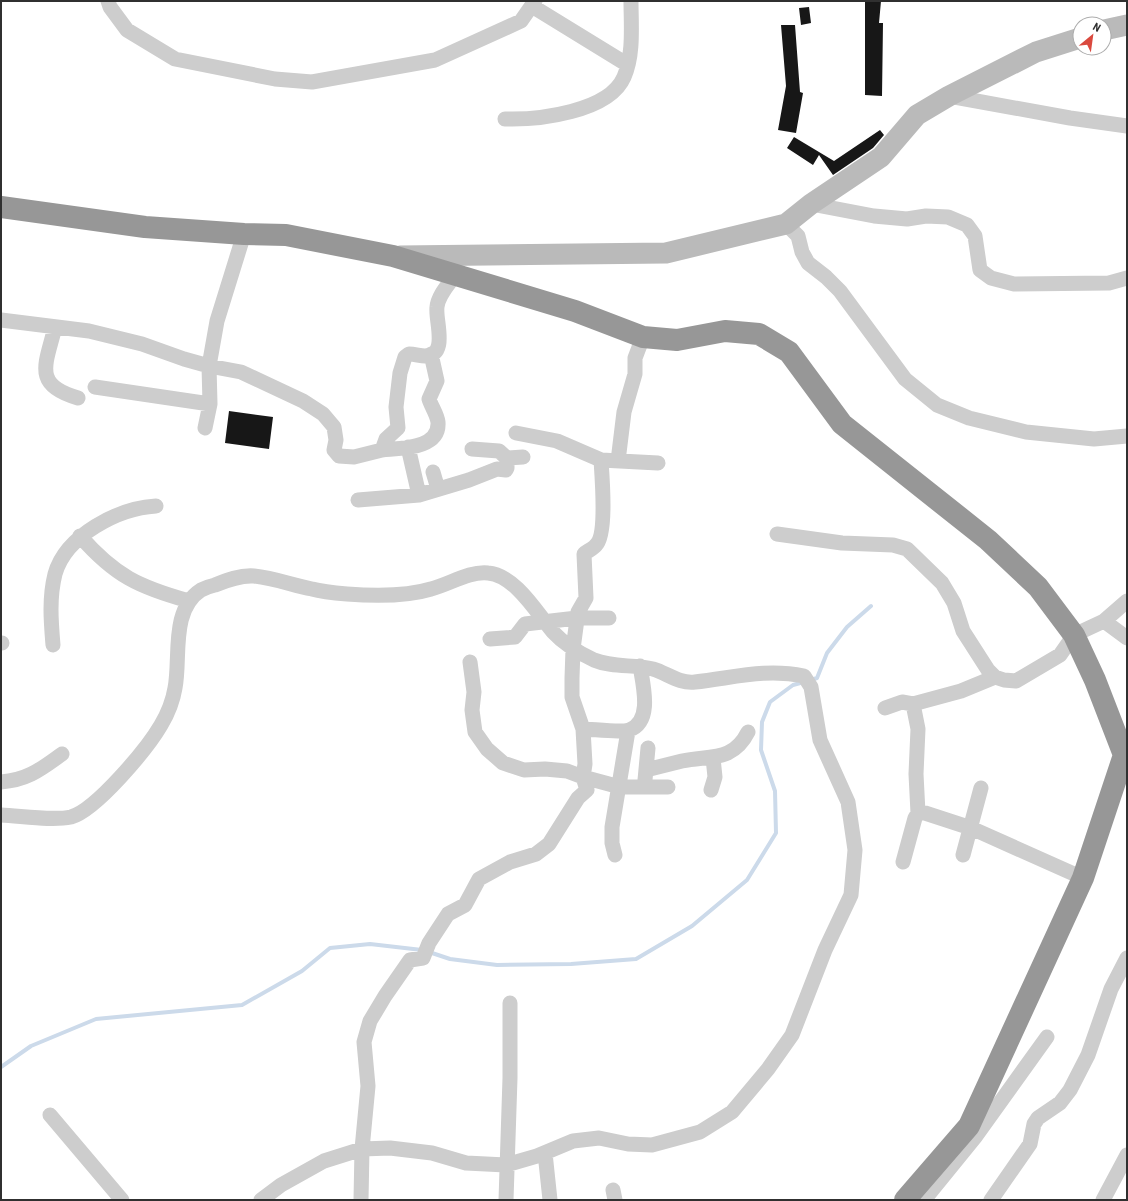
<svg xmlns="http://www.w3.org/2000/svg" width="1128" height="1201" viewBox="0 0 1128 1201" font-family="'Roboto Condensed',sans-serif">
<style>
.lines{fill:none;stroke-linecap:round;stroke-linejoin:round}
.stream{stroke:#ccdaea;stroke-width:4}
.building{fill:#171717}
.street{stroke:#cdcdcd;stroke-width:15}
.secondary{stroke:#bababa;stroke-width:21}
.highway{stroke:#979797;stroke-width:22}
</style>
<rect width="100%" height="100%" fill="#fff"/>
<g class="lines">
<!-- stream -->
<path class="stream" d="M811,680L817,678L827,653L847,627L871,606
M429,952L450,959L497,965L571,964L636,959L692,926L747,880L776,833L775,791L761,750L762,722L770,702L793,685L804,682
M1,1067L31,1046L96,1019L242,1005L302,971L330,948L370,944L422,950"/>
</g>
<!-- building -->
<path class="building" d="M865,1H881L879,23H883L882,96L865,95Z
M809,7L811,23L801,25L799,8Z
M781,25H795L800,92L803,93L796,133L778,130L786,86Z
M880,130L884,135L873,148L833,175L819,155L813,165L787,148L794,137L834,161Z
M229,411L273,417L269,449L225,443Z"/>
<g class="lines">
<!-- street -->
<path class="street" d="M108,1L110,7L127,30L175,59L275,79L312,82L435,60L521,21L535,1
M532,6L628,65
M949,96L1070,118L1127,126
M505,119C538,120 609,112 624,77C634,54 631,25 631,1
M811,204L874,216L907,219L926,216L948,217L967,225L975,236L980,270L991,278L1014,284L1109,283L1127,278
M786,224L798,236L802,252L808,263L826,277L840,291L905,379L937,405L969,418L1026,432L1094,439L1127,436
M1,320L89,331L142,344L184,359L209,366L241,372L303,401L323,414L334,427L336,440L334,450L339,456L354,457L382,450L386,439L398,428L396,407L400,373L405,357L409,354C415,354 420,356 425,356C449,355 435,321 437,307C438,295 449,284 455,275
M55,327C46,364 32,385 78,398
M95,387L210,404
M205,428L210,404L209,366L217,321L244,234
M516,433L557,441L601,460L658,463
M408,447L419,495
M382,450C401,448 440,449 438,422C437,414 431,406 429,399L437,381L431,354
M507,458L523,457
M618,461L624,412L635,374V358L643,337
M433,472L438,489
M358,500L419,495L469,480L497,469L506,470L507,468V458L499,451L472,449
M777,534L842,543L893,545L907,549L942,583L954,603L963,631L988,670L995,677L1004,680L1016,681L1060,655L1074,635L1104,621L1127,601
M80,536C115,576 139,587 189,601
M1104,621L1127,638
M490,639L515,637L525,624L577,618H609
M1,643H2
M53,645C51,621 49,598 55,574C66,535 119,508 156,506
M470,662L474,692L472,710L475,732L487,749L503,763L524,770L545,769L567,771L583,777L620,787H668
M913,704L918,729L916,774L918,813
M885,708L902,702L913,704L961,691L995,677
M583,729C592,729 621,733 629,730C653,722 643,685 640,666
M646,770C658,767 670,764 682,761C710,755 733,762 748,732
M645,780L648,748
M1,782C28,780 41,769 62,754
M711,790L715,777L713,758
M1,815C22,816 52,821 71,817C96,810 147,749 161,725C167,715 173,700 175,688C181,658 170,610 201,590C205,588 210,586 215,585C227,580 240,575 254,576C274,578 292,585 312,589C323,592 335,593 347,594C374,596 405,597 431,589C450,584 469,571 488,573C515,575 537,613 553,632C564,644 579,653 594,660C613,668 633,664 653,669C667,673 679,684 695,682C733,678 765,668 804,676L811,687L820,740L848,802L855,850L851,895L825,950L792,1035L768,1069L732,1112L700,1132L652,1145L628,1144L599,1138L573,1141L537,1156L506,1165L466,1163L432,1153L390,1148L362,1149L324,1161L281,1185L261,1200
M615,855L612,843V827L628,731
M963,855L981,788
M903,862L915,818L918,813H925L971,828L1083,878
M50,1115L122,1200
M545,1153L550,1200
M613,1190L615,1200
M361,1200L362,1149L368,1086L364,1042L370,1021L385,996L410,960L423,958L429,943L448,914L465,905L479,879L510,862L536,854L549,844L578,798L587,790L583,777L585,764L583,729L572,697V678L573,649L578,612L586,598L584,554C587,551 593,549 596,545C607,535 602,476 601,460
M506,1200L510,1078V1003
M924,1200L976,1136L1047,1037
M991,1200L1030,1144L1034,1124L1038,1118L1060,1103L1070,1090L1088,1055L1111,989L1127,958
M1103,1200L1127,1155"/>
<!-- secondary -->
<path class="secondary" d="M1104,30L1127,25
M400,256L666,253L786,224L811,204L881,157L917,115L949,96L1036,52L1080,38"/>
<!-- highway -->
<path class="highway" d="M1,207L145,227L244,234L286,235L393,256L575,311L643,337L677,340L725,331L759,334L789,352L842,424L988,540L1038,587L1074,635L1095,680L1124,755L1083,878L969,1126L905,1200"/>
</g>
<!-- border -->
<rect width="1128" height="1201" fill="none" stroke="#303030" stroke-width="4"/>
<!-- north arrow -->
<g transform="translate(1092 36) rotate(29)"><circle r="19" fill="#ffffff" stroke="#acacac"/>
<path d="M0-3L7 15L0 10L-7 15Z" fill="#da493e"/>
<text y="-6" font-size="11" font-weight="bold" text-anchor="middle" fill="#303030">N</text>
</g>
</svg>
